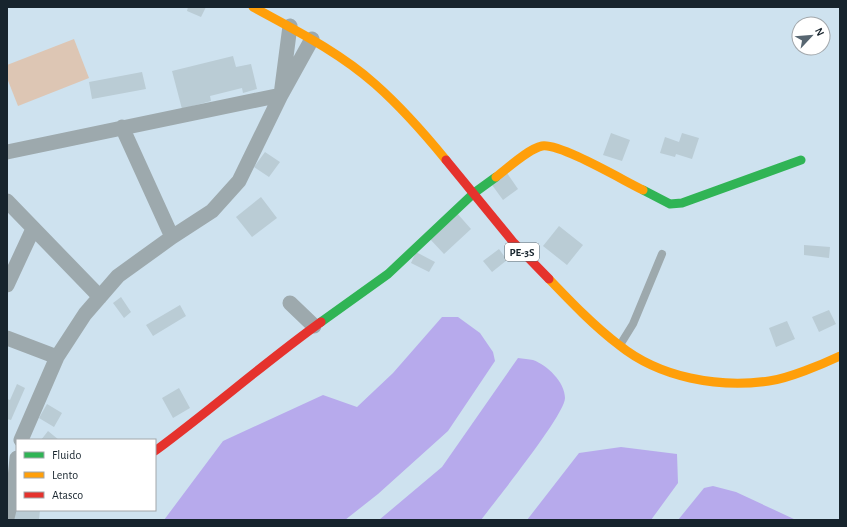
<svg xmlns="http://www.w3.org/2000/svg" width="847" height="527" viewBox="0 0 847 527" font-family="'Alegreya Sans',sans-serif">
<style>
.green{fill:#ddc6b4}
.water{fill:#b7aaec}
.building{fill:#baccd5}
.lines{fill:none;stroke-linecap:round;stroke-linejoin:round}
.lane{stroke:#9da9ad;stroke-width:8}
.street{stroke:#9da9ad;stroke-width:15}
.fast{stroke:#30b455;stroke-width:9}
.slow{stroke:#ff9f0a;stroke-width:9}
.jam{stroke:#e5322d;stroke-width:9}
.labels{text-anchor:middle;stroke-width:3;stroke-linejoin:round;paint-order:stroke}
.shield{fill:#fff;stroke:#5d666c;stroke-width:1}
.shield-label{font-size:11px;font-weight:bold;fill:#17242d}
</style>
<rect width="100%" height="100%" fill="#cee2ef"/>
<!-- green -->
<path class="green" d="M74,39L89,78L18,106L7,78V65Z"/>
<!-- water -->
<path class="water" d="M442,317H458L480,333L493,352L495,361L448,431L378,494L345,520H164L223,441L323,395L357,407L393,373Z
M518,358C523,359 529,359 533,360C547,365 565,382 565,398C565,415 495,501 481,520H379L442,467Z
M621,447L677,454L678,483L651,520H527L579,453Z
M713,486L736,492L796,520H678L704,488Z"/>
<!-- building -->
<path class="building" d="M188,7H206L201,17L187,11Z
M233,56L236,67L251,64L257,89L243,93L242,88L210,96L211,101L182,109L172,71Z
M142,72L146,89L92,99L89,82Z
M611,133L630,140L622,161L603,155Z
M682,133L699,138L692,159L676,154L675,157L660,153L665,137L679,142Z
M265,152L280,162L269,177L254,167Z
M507,173L518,189L503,200L492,185Z
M261,197L277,218L252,237L236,217Z
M456,212L471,229L444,254L429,238Z
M559,226L583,245L567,265L543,246Z
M804,245L830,247L829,258L804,255Z
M499,249L507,260L492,272L483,261Z
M416,252L435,262L429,272L411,263Z
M121,297L131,312L124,318L113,303Z
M180,305L186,316L153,336L146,325Z
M829,310L836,324L819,332L812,317Z
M787,321L795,339L776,347L769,328Z
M17,384L25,388L11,420L7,419V399L10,400Z
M179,388L190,408L173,418L162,398Z
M47,404L62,413L54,427L39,418Z
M48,431L59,440H41Z
M17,499V510H40L39,520H14Z"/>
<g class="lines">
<!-- lane -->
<path class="lane" d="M620,345L633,324L662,254"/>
<!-- street -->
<path class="street" d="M122,127L172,237
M7,152L281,95L290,26
M7,201L100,297
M7,285L33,229
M290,303L314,326
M7,338L57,357
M21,440L57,357L85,314L118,276L172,237L212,211L239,181L281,95L312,39
M7,518L14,489L17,458"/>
<!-- fast -->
<path class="fast" d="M643,190L670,204L682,203L801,160
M321,322L388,274L474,193L496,177"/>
<!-- slow -->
<path class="slow" d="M253,7C295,30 339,52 375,84C401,107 424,133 446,160
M496,177C508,168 528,149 542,146C560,143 624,181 643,190
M549,279C571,302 594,326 619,345C660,378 718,388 769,381C787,379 823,364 840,356"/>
<!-- jam -->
<path class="jam" d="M446,160L514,243L549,279
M155,451C212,409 264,363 321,322"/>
</g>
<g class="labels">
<!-- shield labels -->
<rect class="shield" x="505" y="243" width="34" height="18" rx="3"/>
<g class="shield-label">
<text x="522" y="256">PE-3S</text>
</g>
</g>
<!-- border -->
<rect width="847" height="527" fill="none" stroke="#17242d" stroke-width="16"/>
<!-- legend -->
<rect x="16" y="439" width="140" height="72" fill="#ffffff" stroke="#a2a7ab"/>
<rect x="24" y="452" width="20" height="6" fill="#30b455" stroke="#a2a7ab"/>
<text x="52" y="459" font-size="12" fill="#17242d">Fluido</text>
<rect x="24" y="472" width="20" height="6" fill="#ff9f0a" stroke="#a2a7ab"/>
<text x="52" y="479" font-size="12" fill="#17242d">Lento</text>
<rect x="24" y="492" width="20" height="6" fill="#e5322d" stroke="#a2a7ab"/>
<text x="52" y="499" font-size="12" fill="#17242d">Atasco</text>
<!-- north arrow -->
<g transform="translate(811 36) rotate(64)"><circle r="19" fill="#ffffff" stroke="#a2a7ab"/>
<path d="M0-3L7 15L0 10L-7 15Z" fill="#576671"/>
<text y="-6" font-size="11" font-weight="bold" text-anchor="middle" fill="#17242d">N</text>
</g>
</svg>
